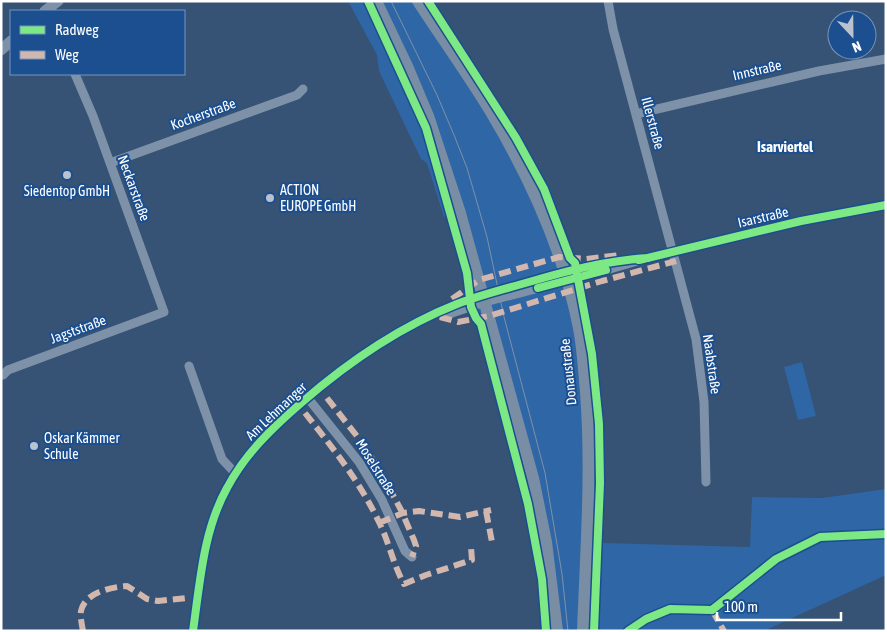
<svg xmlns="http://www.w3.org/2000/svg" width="887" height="632" viewBox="0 0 887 632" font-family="'Asap Condensed',sans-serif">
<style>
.green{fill:#2f66a5}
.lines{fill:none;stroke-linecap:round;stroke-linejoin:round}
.minor{stroke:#7d92a8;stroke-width:9}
.tertiary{stroke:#7d92a8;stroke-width:11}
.secondary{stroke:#798da4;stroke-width:12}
.tram{stroke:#7e92a7;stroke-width:1}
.quiet{stroke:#d1b7ad;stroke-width:6;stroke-dasharray:12 6;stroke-linecap:butt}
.cycleway-casing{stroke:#1b4f8f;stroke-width:11}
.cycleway{stroke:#7ce984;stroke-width:8}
.poi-dot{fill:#b9c2ce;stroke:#1b4f8f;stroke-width:2}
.labels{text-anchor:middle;stroke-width:4;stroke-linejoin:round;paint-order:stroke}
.street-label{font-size:14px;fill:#fff;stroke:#1b4f8f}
.poi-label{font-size:14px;fill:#fff;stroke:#1b4f8f;text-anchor:start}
.neighbourhood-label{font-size:15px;font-weight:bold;fill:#fff;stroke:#1b4f8f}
</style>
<rect width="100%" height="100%" fill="#365274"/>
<!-- green -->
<path class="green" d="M348,1H429L471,62L508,120L541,181L570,258L579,290L592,354L599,424L600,483L603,543L750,547L752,497L822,498L886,489V575L764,631H546L542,579L528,504L493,367L469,300L467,273L451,215L444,217L427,163L421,159L379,71L377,55Z
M802,362L816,416L798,420L784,367Z"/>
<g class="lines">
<!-- minor -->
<path class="minor" d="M608,1L613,29L696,339L704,402L706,482
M636,114L819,71L886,59
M110,163L297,95L303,89
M443,316L485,302L596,273L648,258L801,221L886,205
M189,366L222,459L235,473
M3,375L8,370L164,312L93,116L75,74
M307,397L359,462L382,500L405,551L412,557
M193,631C200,583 203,531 227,488C245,454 272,428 301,403C347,363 399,327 457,304C480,295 505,289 529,282C570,270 605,261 648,258"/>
<!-- tertiary -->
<path class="tertiary" d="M45,11L58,1
M1,50L11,41"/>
<!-- secondary -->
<path class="secondary" d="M376,1L407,66L428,116L460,213L533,478L546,542L557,631
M418,1C442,38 468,74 491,112C531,179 564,252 579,328C583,349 584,371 586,392C592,472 586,551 583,631"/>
<!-- tram -->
<path class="tram" d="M391,1L437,95L454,135L467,168L487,237L504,317L545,473L562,574L568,631"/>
<!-- quiet -->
<path class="quiet" d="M452,299L479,280L559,257L586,259L620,255
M440,317L458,322L489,316L602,281L676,261
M327,398L360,440L380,471L401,510L414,540L416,546L412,557
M305,413C333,448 360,482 379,522C389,542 393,564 404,584L426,575L472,560L471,547
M486,511L492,542
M379,523L403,513L419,511L460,517L491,510
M712,610L724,631
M83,631C82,625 80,617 81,611C85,592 112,587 127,586L147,599L158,601L187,598"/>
<!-- cycleway casing -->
<g class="cycleway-casing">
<path id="cycleway" d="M368,1L426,128L467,273L471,307L476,318L481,324L528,504L542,579L546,631
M428,1L516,138L544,189L570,258L575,263L592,354L599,424L600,483L594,631
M639,260L801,221L886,205
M538,288L606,270
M193,631C200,583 203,531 227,488C245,454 272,428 301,403C347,363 399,327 457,304C480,295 505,289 529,282C570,270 605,261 648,258
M628,631L646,619L670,609L712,610L776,559L820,537L886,534"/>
</g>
<!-- cycleway -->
<use href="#cycleway" class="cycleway"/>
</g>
<!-- markers -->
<g class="poi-dot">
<circle cx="67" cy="175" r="5"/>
<circle cx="270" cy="198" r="5"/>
<circle cx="34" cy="446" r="5"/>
</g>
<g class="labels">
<!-- street labels -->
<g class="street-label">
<text transform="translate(757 70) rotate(-13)" y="5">Innstraße</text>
<text transform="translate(203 114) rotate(-20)" y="5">Kocherstraße</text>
<text transform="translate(653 123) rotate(75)" y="5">Illerstraße</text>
<text transform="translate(134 188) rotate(70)" y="5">Neckarstraße</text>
<text transform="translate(763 217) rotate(-13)" y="5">Isarstraße</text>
<text transform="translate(78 329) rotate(-20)" y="5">Jagststraße</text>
<text transform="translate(712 364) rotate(82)" y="5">Naabstraße</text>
<text transform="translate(568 372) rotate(-96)" y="5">Donaustraße</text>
<text transform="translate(276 411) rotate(-43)" y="5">Am Lehmanger</text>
<text transform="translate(376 467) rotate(58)" y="5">Moselstraße</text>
</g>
<!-- poi labels -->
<g class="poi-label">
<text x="280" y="195">ACTION<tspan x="280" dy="16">EUROPE GmbH</tspan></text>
<text x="67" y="196" text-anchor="middle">Siedentop GmbH</text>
<text x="44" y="443">Oskar Kämmer<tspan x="44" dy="16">Schule</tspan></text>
</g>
<!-- neighbourhood labels -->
<g class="neighbourhood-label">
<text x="785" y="152">Isarviertel</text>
</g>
</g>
<!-- border -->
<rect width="887" height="632" fill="none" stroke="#ffffff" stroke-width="5"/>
<!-- legend -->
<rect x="10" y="10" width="175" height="65" fill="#1b4f8f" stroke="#7695bc"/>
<rect x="20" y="26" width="25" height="8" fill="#7ce984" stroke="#7695bc"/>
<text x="55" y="35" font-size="15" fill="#ffffff">Radweg</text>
<rect x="20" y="51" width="25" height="8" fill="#d1b7ad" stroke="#7695bc"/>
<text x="55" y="60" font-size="15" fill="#ffffff">Weg</text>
<!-- north arrow -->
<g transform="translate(852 35) rotate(158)"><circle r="24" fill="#1b4f8f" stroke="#7695bc"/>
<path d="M0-4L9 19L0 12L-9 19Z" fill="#b9c2ce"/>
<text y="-8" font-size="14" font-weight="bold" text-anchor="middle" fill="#ffffff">N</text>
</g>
<!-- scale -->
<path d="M717 612v8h124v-8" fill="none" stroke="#ffffff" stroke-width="2.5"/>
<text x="724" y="612" font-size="15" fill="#ffffff" stroke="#1b4f8f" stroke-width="4" paint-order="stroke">100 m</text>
</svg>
